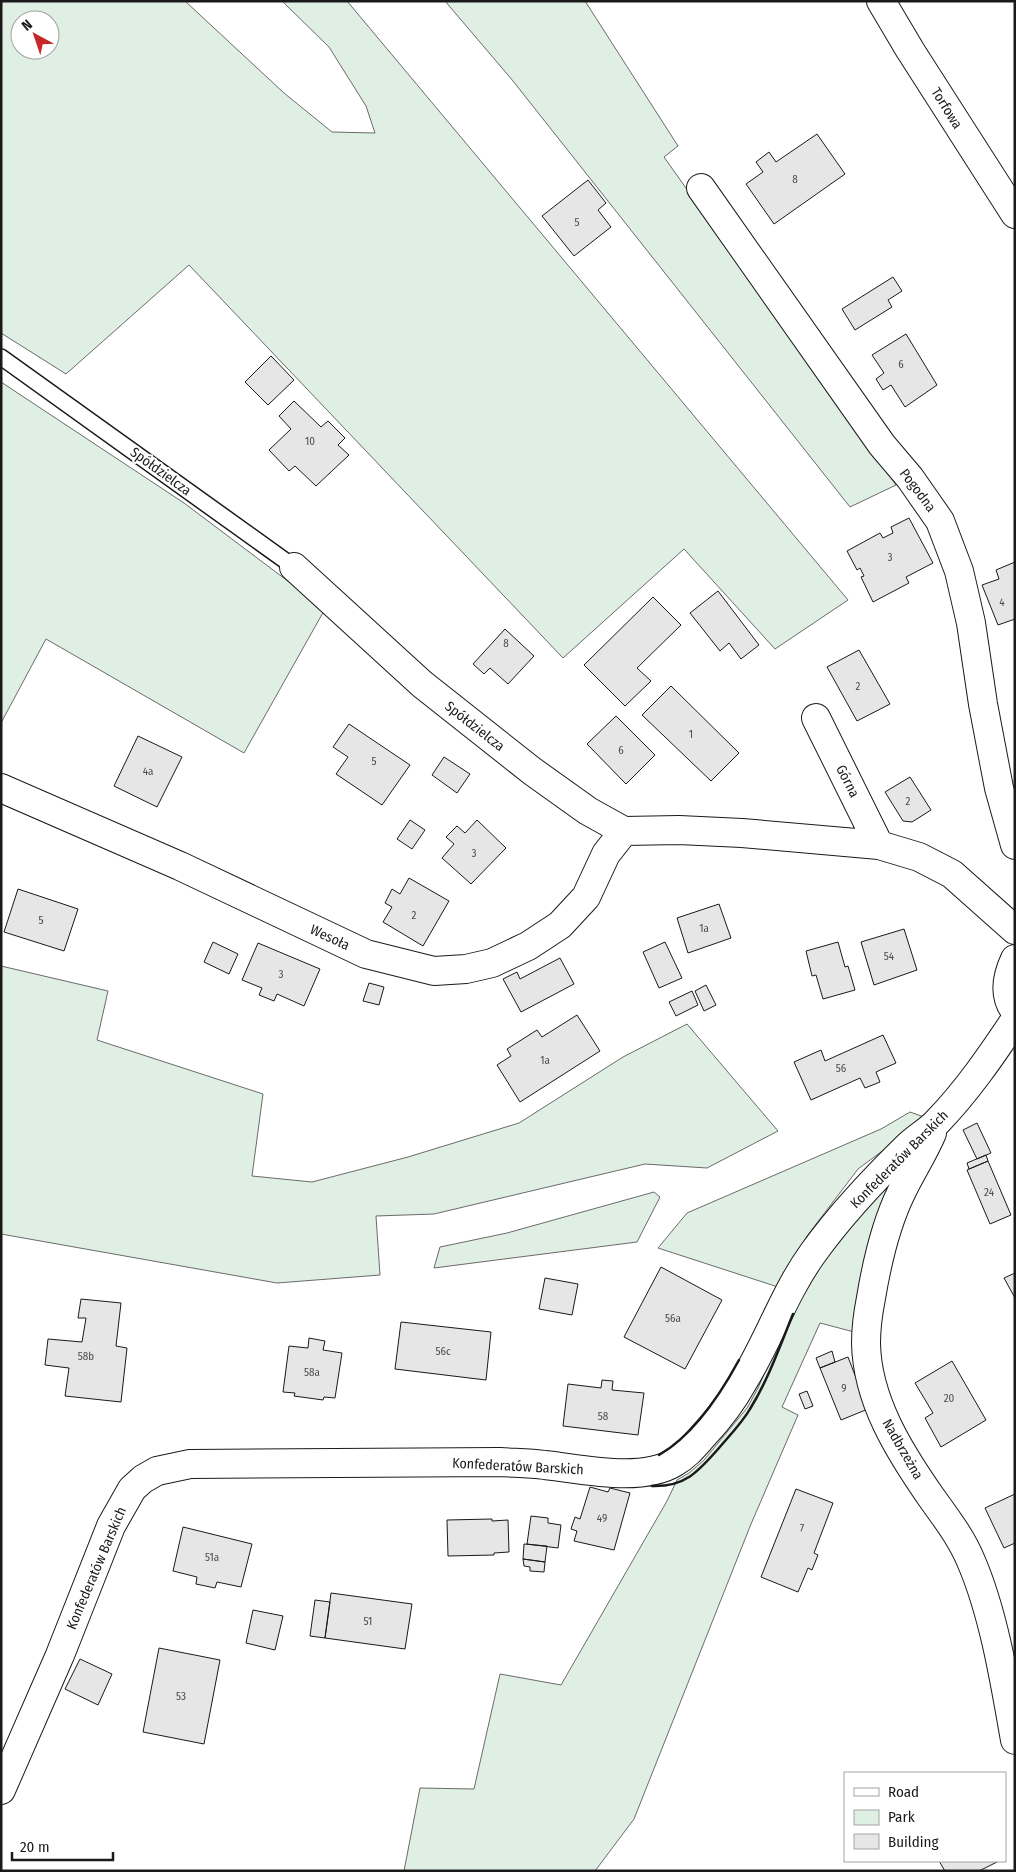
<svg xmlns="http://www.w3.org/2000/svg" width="1016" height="1872" viewBox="0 0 1016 1872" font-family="'Fira Sans Condensed',sans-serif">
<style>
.green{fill:#e0efe3;stroke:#6a6a6a;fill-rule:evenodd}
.building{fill:#e6e6e6;stroke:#1a1a1a}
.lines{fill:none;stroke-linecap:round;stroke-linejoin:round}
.service-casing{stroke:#1a1a1a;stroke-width:18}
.minor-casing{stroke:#1a1a1a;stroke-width:30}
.service{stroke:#fff;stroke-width:15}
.minor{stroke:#fff;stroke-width:28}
.wall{stroke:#1a1a1a;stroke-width:2.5}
.labels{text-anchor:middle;stroke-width:4;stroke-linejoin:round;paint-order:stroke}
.number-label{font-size:11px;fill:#4d4d4d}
.street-label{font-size:14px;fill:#1a1a1a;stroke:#fff}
</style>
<rect width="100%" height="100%" fill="#fff"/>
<!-- green -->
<path class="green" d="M1,1H185L284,93L332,132L375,133L366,106L329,47L282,1H347L848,600L775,649L684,549L563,658L189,265L66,374L1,333ZM20,20H50V50H20Z
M445,1H585L678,146L664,157L896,485L850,507L513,81Z
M1,382L184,503L325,609L244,753L46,639L1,723Z
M1,966L108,991L97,1040L263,1094L252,1176L312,1182L408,1157L519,1123L623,1057L687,1024L778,1131L707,1168L645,1164L434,1214L376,1216L380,1275L277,1283L1,1234Z
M910,1112L927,1118L858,1169L807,1236L778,1287L658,1248L687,1213L881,1129Z
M919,1146L858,1333L820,1323L782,1407L798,1415L751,1524L634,1819L595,1871H404L420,1788L474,1789L500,1674L561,1685L667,1501L677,1480L689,1473L704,1460L747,1408L758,1388L806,1276Z
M654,1192L660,1197L637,1242L434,1268L440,1247L507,1233Z"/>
<!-- building -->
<path class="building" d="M817,134L845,174L774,224L746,184L763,172L756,162L769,152L776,162Z
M588,180L606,203L598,210L611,227L574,256L542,216Z
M893,277L902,291L888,300L892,307L855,330L842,309Z
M906,334L937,385L905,407L891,385L883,390L876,379L884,373L872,355Z
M271,356L294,380L268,405L245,382Z
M294,401L321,427L328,421L345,438L338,445L349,455L316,486L295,466L289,471L269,450L291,429L279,416Z
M909,518L933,563L906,577L909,583L873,602L861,577L864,576L860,568L857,570L847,551L880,533L883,538L893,533L891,527Z
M1015,562V619L998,625L982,585L999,579L996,570Z
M718,591L759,645L741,659L729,643L720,651L690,613Z
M653,597L681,625L637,668L651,681L625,706L584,665Z
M505,629L534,656L508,684L490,668L484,674L473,664Z
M859,650L890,704L857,721L827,667Z
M671,686L739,753L711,781L642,715Z
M616,716L655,755L626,784L587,744Z
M349,724L410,765L382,805L336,774L348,757L333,747Z
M138,736L182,757L157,807L114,786Z
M444,757L470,774L457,793L432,775Z
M910,777L931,810L912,822L903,821L885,792Z
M410,820L425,830L412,849L397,839Z
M477,820L506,848L471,884L442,858L454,844L446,837L457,826L465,833Z
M409,878L449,901L423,946L383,922L392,907L385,903L392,889L400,894Z
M18,889L78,909L64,951L4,932Z
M719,904L731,938L688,953L677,918Z
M904,929L917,970L874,985L861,942Z
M213,942L238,954L229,974L204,962Z
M665,942L682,978L659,988L643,952Z
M838,942L845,967L848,966L855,990L823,999L816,975L812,976L806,951Z
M258,943L320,969L304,1006L277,994L274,1001L259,995L262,988L242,980Z
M560,958L574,984L521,1012L503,979L517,972L520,979Z
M369,983L384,987L379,1005L363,1001Z
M706,985L716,1005L704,1011L695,991Z
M692,991L698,1005L676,1016L669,1002Z
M577,1015L600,1051L520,1102L497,1065L511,1056L507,1049L537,1030L542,1037Z
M883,1035L896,1063L876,1072L880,1082L865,1088L860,1078L811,1100L794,1062L821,1050L825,1061Z
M977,1123L991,1153L977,1159L963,1130Z
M986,1155L988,1161L969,1169L967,1163Z
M988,1161L1011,1215L990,1224L967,1170Z
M661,1267L722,1300L685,1369L624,1337Z
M1015,1273V1298L1004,1278Z
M545,1278L578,1284L572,1315L539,1309Z
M81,1299L121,1303L116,1346L127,1348L121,1402L65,1396L69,1368L45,1365L48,1339L82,1342L86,1318H78Z
M401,1322L491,1332L486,1380L395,1369Z
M309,1338L325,1341L323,1350L342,1353L335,1398L324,1397L323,1400L294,1396L295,1393L283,1392L289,1346L308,1348Z
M832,1351L835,1362L820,1368L816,1358Z
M848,1357L868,1409L841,1420L820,1368Z
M952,1361L986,1420L941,1447L925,1418L933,1413L915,1383Z
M602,1380L613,1381L612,1390L644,1393L638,1435L563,1426L568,1384L601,1388Z
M807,1391L813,1406L805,1409L799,1394Z
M590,1487L608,1492L610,1488L630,1493L614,1550L574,1541L577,1531L571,1529L575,1517L580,1519Z
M796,1489L833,1503L814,1553L818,1555L812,1570L808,1568L798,1592L761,1577Z
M1015,1494V1543L1004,1548L985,1508Z
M531,1516L548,1518V1523L561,1525L558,1548L527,1544Z
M492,1519V1521L508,1520L509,1552L494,1553V1555L448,1556L447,1520Z
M183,1527L252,1544L241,1587L217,1582L215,1588L196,1584L197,1577L173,1571Z
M524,1544L547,1546L545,1562L523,1559Z
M523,1559L545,1562L544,1572L530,1571V1567L524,1566Z
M331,1593L412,1604L405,1649L325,1638Z
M315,1600L330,1602L325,1638L310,1636Z
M253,1610L283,1616L275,1650L246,1643Z
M159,1648L220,1660L204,1744L143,1732Z
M80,1659L112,1674L98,1705L65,1689Z
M939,1861H999L979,1871H945Z"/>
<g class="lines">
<!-- service casing -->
<g class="service-casing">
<path id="service" d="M1,357L294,567"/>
</g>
<!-- minor casing -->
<g class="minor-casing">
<path id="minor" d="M881,1L910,50L1015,214
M701,188L882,445L910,478L940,521L959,571L971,623L983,704L999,788L1015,845
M294,567L422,684L532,771L588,811L624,831L679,830L742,833L879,845L919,857L952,874L1015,930
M816,718L879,845
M1,788L180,866L366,954L434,971L466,969L492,963L528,946L560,925L586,897L606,854L624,831
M1015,959C1007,976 1003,995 1015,1011
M932,1133C923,1154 911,1172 901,1193C885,1226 877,1262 871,1298C868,1313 866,1327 866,1343C867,1400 899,1451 931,1497C946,1518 961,1537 971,1561C994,1614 1005,1683 1015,1740
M1,1790L60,1655L111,1526L132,1489L143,1479L157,1471L190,1464L500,1462C515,1463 530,1463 545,1465C582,1469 642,1483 675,1462C686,1456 694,1446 703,1436C718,1420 732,1402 743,1382C769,1340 784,1293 813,1253C841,1214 874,1179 908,1146C917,1137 929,1131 937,1122C967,1091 991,1056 1015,1020"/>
</g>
<!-- service -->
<use href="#service" class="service"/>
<!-- minor -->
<use href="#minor" class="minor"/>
<!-- wall -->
<path class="wall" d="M659,1455C694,1435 720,1395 739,1360
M652,1486C685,1487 698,1472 719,1448C729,1436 742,1423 750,1409C768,1380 780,1346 793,1314"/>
</g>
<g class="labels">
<!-- number labels -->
<g class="number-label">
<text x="795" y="183">8</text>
<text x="577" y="226">5</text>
<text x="901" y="368">6</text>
<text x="310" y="445">10</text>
<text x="890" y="561">3</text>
<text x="1002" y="606">4</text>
<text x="506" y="647">8</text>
<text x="858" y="690">2</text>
<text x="691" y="738">1</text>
<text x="621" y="754">6</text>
<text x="374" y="765">5</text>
<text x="148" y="775">4a</text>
<text x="908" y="805">2</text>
<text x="474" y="857">3</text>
<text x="414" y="919">2</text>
<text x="41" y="924">5</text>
<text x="704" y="932">1a</text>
<text x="889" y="960">54</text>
<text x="281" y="978">3</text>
<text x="545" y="1064">1a</text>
<text x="841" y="1072">56</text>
<text x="989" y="1196">24</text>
<text x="673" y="1322">56a</text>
<text x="443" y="1355">56c</text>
<text x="86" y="1360">58b</text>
<text x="312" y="1376">58a</text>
<text x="844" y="1392">9</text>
<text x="949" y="1402">20</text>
<text x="603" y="1420">58</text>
<text x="602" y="1522">49</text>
<text x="802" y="1532">7</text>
<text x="212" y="1561">51a</text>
<text x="368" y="1625">51</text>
<text x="181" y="1700">53</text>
</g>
<!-- street labels -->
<g class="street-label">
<text transform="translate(947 108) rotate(58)" y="5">Torfowa</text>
<text transform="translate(161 471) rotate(36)" y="5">Spółdzielcza</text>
<text transform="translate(918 490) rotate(53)" y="5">Pogodna</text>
<text transform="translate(475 726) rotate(38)" y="5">Spółdzielcza</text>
<text transform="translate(848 781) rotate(63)" y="5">Górna</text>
<text transform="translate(330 937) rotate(25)" y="5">Wesoła</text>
<text transform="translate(899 1159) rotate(-45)" y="5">Konfederatów Barskich</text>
<text transform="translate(903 1449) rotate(60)" y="5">Nadbrzeżna</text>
<text transform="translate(518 1466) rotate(3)" y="5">Konfederatów Barskich</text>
<text transform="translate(96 1568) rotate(-67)" y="5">Konfederatów Barskich</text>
</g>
</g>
<!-- border -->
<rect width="1016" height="1872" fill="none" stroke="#1a1a1a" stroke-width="5"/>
<!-- legend -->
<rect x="844" y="1772" width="162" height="90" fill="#ffffff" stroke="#a3a3a3"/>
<rect x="854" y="1788" width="25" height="8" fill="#ffffff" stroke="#a3a3a3"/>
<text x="888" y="1797" font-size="15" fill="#1a1a1a">Road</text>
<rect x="854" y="1810" width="25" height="15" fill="#e0efe3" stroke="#a3a3a3"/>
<text x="888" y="1822" font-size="15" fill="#1a1a1a">Park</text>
<rect x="854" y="1834" width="25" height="15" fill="#e6e6e6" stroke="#a3a3a3"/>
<text x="888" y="1847" font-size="15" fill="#1a1a1a">Building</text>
<!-- north arrow -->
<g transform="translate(35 35) rotate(320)"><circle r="24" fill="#ffffff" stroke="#a3a3a3"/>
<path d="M0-4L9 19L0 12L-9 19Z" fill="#c62828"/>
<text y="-8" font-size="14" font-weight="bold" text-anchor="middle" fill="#1a1a1a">N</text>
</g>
<!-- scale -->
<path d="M12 1852v8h101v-8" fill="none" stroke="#1a1a1a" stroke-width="2.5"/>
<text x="20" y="1852" font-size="15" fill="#1a1a1a" stroke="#ffffff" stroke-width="4" paint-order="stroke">20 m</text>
</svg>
